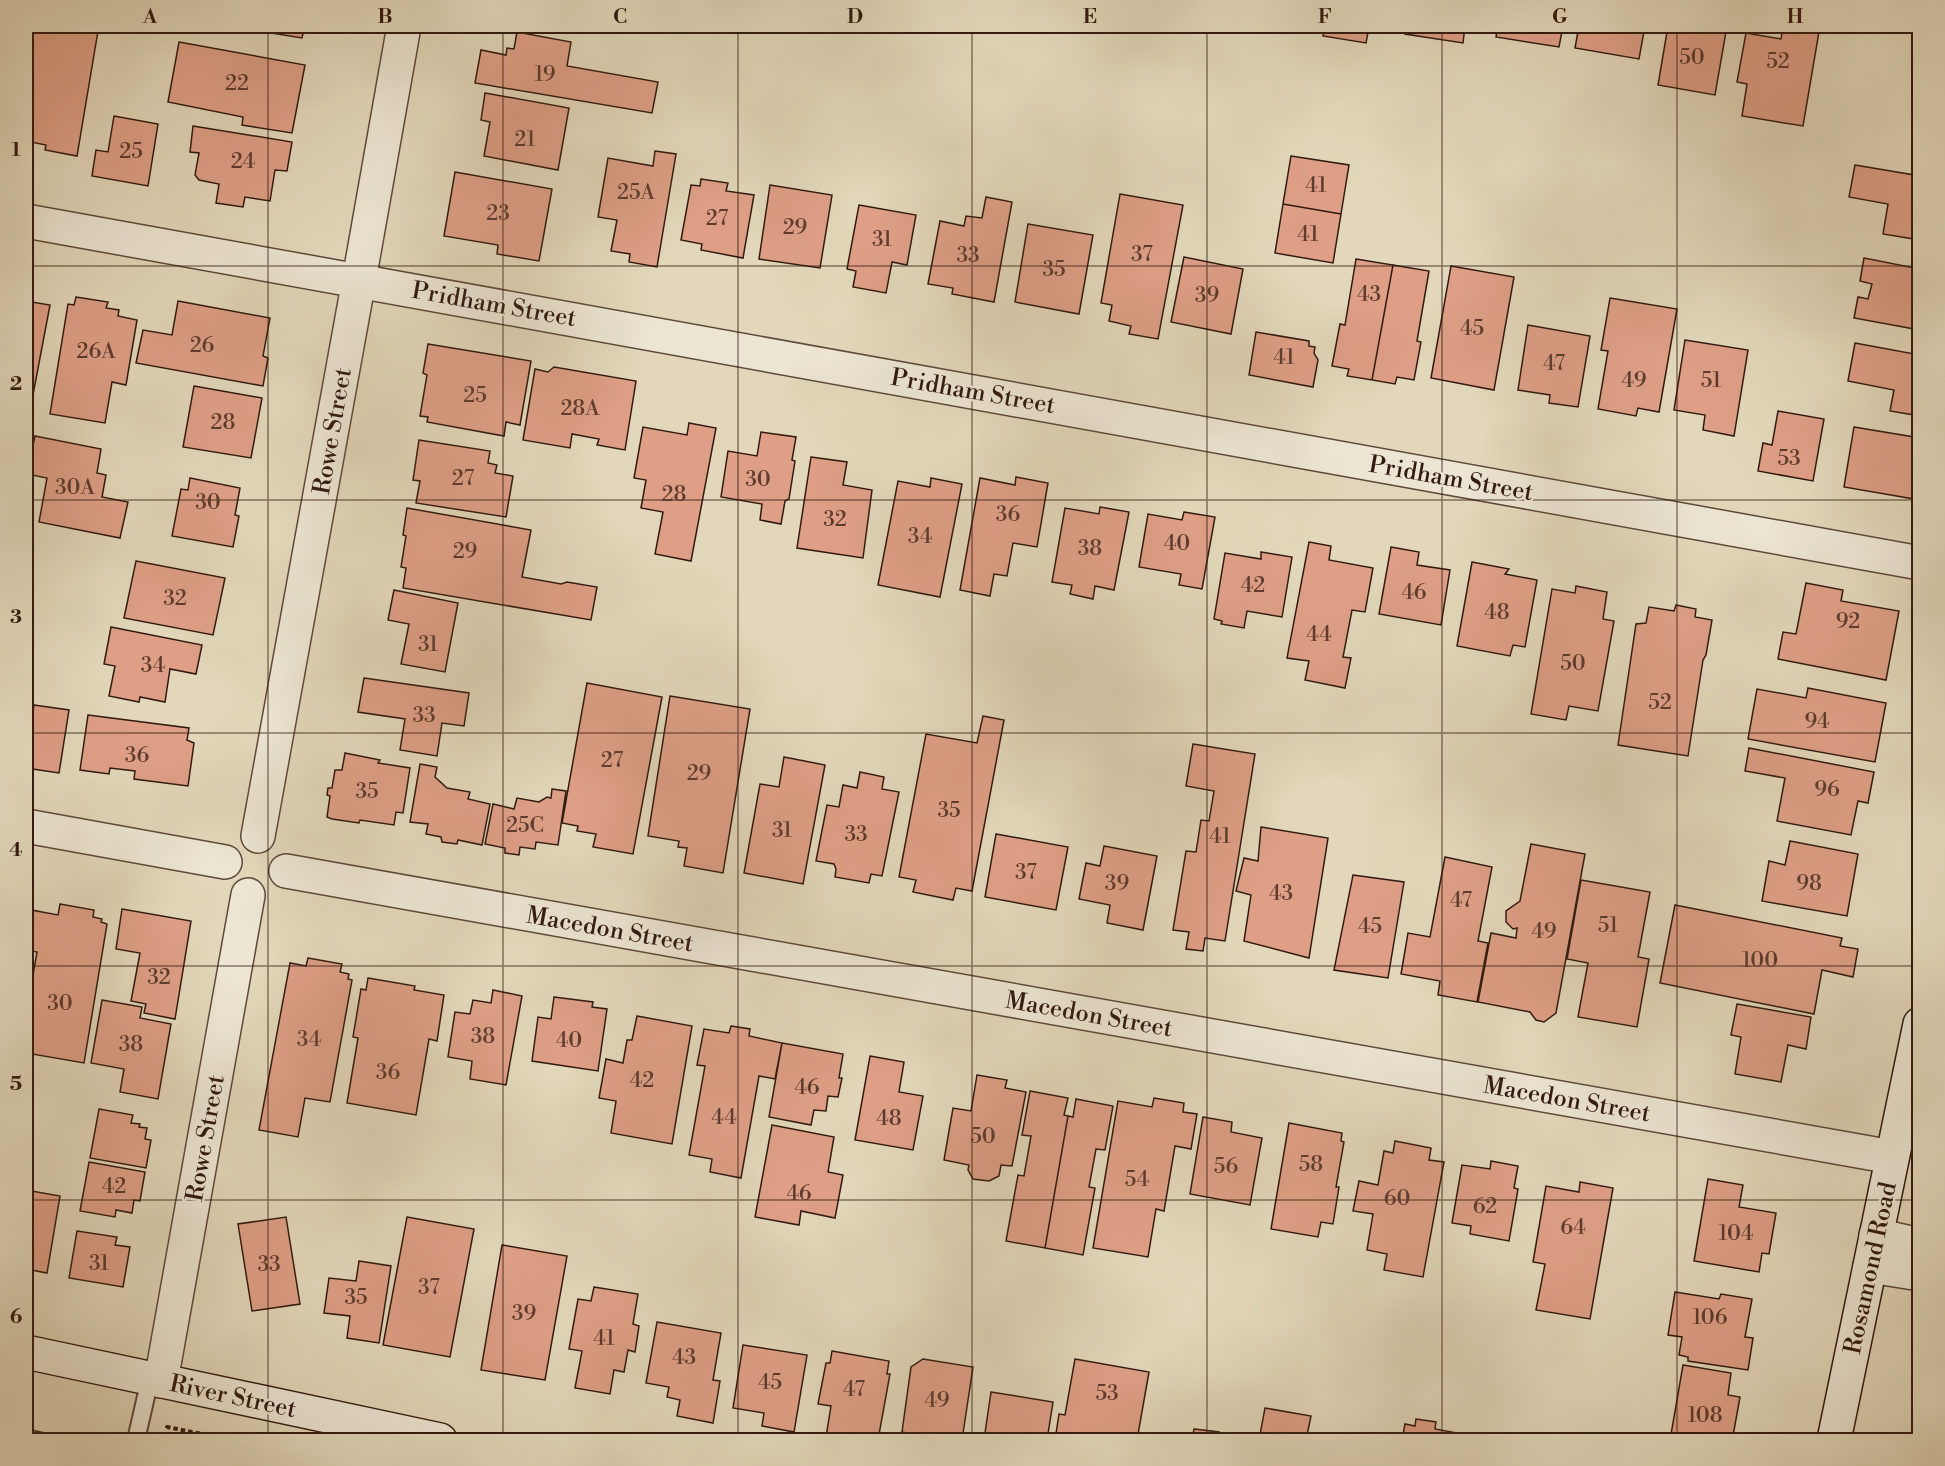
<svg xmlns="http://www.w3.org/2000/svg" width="1945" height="1466" viewBox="0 0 1945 1466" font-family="'Libre Bodoni',serif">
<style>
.building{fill:#de9f86;stroke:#321a10;stroke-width:1.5}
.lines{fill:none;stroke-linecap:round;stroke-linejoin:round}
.lane-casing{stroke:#5e493a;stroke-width:20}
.street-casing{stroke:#5e493a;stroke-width:36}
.secondary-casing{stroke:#321a10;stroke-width:36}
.path{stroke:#321a10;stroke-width:4;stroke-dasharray:4.5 3;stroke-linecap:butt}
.lane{stroke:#ece5d2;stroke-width:16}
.street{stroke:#ece5d2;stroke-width:33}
.secondary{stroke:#ece5d2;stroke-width:33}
.tram{stroke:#321a10;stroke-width:1.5}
.grid{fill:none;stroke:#321a10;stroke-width:1.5;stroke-opacity:0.55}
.labels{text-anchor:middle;stroke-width:4.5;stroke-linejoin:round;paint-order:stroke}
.number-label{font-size:21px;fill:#5d3b2e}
.street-label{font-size:24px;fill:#321a10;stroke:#ece5d2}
.neatline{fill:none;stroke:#321a10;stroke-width:2}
.grid-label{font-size:20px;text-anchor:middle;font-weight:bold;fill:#321a10}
</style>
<rect width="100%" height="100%" fill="#e2d7ba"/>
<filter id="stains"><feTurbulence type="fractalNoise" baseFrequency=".00333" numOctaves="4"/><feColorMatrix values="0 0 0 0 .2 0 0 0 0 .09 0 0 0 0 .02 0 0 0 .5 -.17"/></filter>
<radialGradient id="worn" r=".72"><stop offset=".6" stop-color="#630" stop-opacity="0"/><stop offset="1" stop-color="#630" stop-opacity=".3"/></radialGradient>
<!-- building -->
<path class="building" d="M26,26H64L98,31L77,156L45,150L46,145L26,141V81L31,49L26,48Z
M241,26H305L302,38L240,28Z
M1325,26H1389L1388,30L1369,27L1366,43L1323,36Z
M1406,26H1465L1463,43L1405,34Z
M1498,26H1563L1559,47L1496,37Z
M1579,26H1645L1639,59L1575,48Z
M1668,26L1697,29L1698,26H1727L1715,95L1658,85Z
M1783,26H1820L1803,126L1742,116L1747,84L1737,82L1746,33L1781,39Z
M517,32L571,42L567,66L658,82L652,113L475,83L481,50L506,55L507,48L514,49Z
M179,42L305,65L292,133L242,125L243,117L168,102Z
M485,93L569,108L558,170L484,156L490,122L481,120Z
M114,116L158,124L148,186L92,176L96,150L108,152Z
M193,126L292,142L287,171L275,170L270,201L245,197L243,207L216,203L219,184L199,180L195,175L199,153L190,152Z
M655,151L676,154L657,267L629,262L630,254L611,251L617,220L598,217L608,158L653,166Z
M1291,156L1349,165L1341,214L1283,204Z
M1855,165L1920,176V240L1883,234L1888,204L1849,197Z
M455,172L552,189L539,261L497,254L498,245L444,236Z
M701,179L728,183L726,191L754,195L743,258L701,250L702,244L681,240L691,185L700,186Z
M770,185L832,195L820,268L759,259Z
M1120,194L1183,205L1158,339L1129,334L1131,326L1109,321L1112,305L1101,303Z
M986,197L1012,202L994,302L952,294L953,288L928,284L940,221L964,226L966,216L982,218Z
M1283,204L1341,214L1333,263L1275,253Z
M859,205L916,215L907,265L892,262L886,293L853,287L856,271L847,269Z
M1028,224L1093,235L1079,314L1015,302Z
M1184,257L1243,269L1231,334L1171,322Z
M1864,258L1920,269V330L1854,318L1858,297L1868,299L1872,284L1860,281Z
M1356,259L1393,265L1372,380L1347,376L1349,369L1332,366L1340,324L1345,325Z
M1393,265L1429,271L1417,341L1421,342L1414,380L1397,377L1395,384L1372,380Z
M1451,266L1514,277L1494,390L1431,378Z
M76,297L108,302L106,308L119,310L118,316L137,320L126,385L112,382L105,423L50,414L68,304L74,305Z
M1610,298L1677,309L1659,412L1638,408L1636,416L1598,409L1608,351L1601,350Z
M26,301L50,305L29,416H26Z
M178,301L270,318L263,356L268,358L263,386L136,363L143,330L172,335Z
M1528,325L1590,336L1578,407L1549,403L1550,395L1518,390Z
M1256,332L1309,341V346L1315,347L1314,353L1318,360L1313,387L1249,375Z
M1685,340L1748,350L1734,436L1703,430L1705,415L1674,410Z
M1855,343L1920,355V416L1890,411L1894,390L1848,381Z
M428,344L531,361L520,425L506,422L504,436L427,422L428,417L420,416L427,375L423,373Z
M554,367L636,381L625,450L597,445L599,439L572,434L570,448L523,440L535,369L548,372Z
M194,386L262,398L251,458L183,447Z
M1778,411L1824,419L1813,481L1758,471L1763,443L1772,445Z
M689,423L716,428L691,561L655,554L663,512L641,508L646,480L634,478L643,427L687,435Z
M1854,427L1920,438V500L1844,487Z
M761,432L796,437L792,460L795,461L789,499L785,501L781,524L760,520L762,504L721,497L728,451L757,456Z
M35,436L101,449L97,473L106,475L102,497L128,502L120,538L39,522L47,478L27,474Z
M419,440L490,451L488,463L497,465L495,473L513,476L506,517L416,503L420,481L413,480Z
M811,457L847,462L843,485L872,490L863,558L797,548Z
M1016,477L1048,483L1037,547L1013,543L1007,576L994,574L990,596L960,590L980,478L1015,485Z
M190,478L240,488L235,515L239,516L233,547L172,536L181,489L188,490Z
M931,478L962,484L940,597L878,585L898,481L930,487Z
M1100,507L1129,512L1114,590L1095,586L1093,599L1070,594L1072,585L1052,582L1065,508L1099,514Z
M407,508L531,530L522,577L561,584L567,582L597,587L591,620L403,588L406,568L401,567L406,536L403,535Z
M1184,512L1215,517L1202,589L1179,585L1181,574L1139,567L1148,514L1182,520Z
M1309,542L1331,546L1329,560L1373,568L1365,612L1352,610L1343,657L1351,658L1345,688L1305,680L1309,661L1287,658Z
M1391,547L1419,552L1417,565L1450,570L1441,625L1379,614Z
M1261,552L1292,557L1282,617L1247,611L1244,628L1221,624L1222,621L1214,619L1225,553L1261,559Z
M136,561L225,578L213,635L124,618Z
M1472,562L1509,569L1505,574L1537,580L1525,647L1513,645L1510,656L1457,646Z
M1806,583L1843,590L1841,601L1899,611L1886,680L1778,659L1783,632L1796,634Z
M1576,586L1607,592L1603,619L1614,621L1598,711L1569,706L1566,720L1531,714L1552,589L1575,593Z
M394,590L458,603L445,672L401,664L409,624L388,620Z
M1676,605L1696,609L1695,617L1712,620L1706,655L1703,660L1688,756L1618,745L1636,624L1646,623L1649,607L1674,611Z
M111,627L202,645L196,674L170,669L165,702L140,697L139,702L109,696L115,666L104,664Z
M364,678L469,693L464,726L442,723L437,756L400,750L405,719L358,712Z
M587,683L662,697L633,854L593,847L596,834L577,831L578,826L562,823Z
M1808,688L1886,703L1875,762L1748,739L1757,689L1806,698Z
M670,696L750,709L723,873L684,866L687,848L678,847L679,841L648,836Z
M34,705L69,710L59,773L26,768V711L33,712Z
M88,715L189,728L187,740L194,743L188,786L134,779L135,771L110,768L109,774L80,770Z
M983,716L1004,720L972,891L956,888L953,900L913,892L916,880L899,877L926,734L977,743Z
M1193,744L1255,754L1225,941L1205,938L1203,951L1186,949L1189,932L1173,930L1186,851L1196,852L1201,820L1209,821L1214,791L1186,786Z
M1749,748L1874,772L1868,803L1858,801L1851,835L1777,821L1785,778L1745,771Z
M345,753L380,760L378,763L410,768L403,813L396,812L394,825L360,820L359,823L332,819L327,817L330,796L327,795L328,788H332L335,770H342Z
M784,757L825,765L803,884L744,873L760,784L779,787Z
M420,764L437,767L435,777L447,788L470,792L468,799L490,804L482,845L458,840L457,844L442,842L441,837L426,834L428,824L410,822Z
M860,772L884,777L882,789L899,792L882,876L871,874L869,883L835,877L836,869L834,864L816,861L827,805L839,807L843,785L857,788Z
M552,789L566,791L558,845L536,842L535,849L520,847L519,855L505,853V848L485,844L493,804L514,809L517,798L539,802L547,797L551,798Z
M1261,827L1328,838L1309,958L1244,941L1251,895L1236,891L1244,858L1258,861Z
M996,834L1068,847L1056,910L985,897Z
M1790,841L1858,854L1847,916L1762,901L1769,861L1785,865Z
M1531,844L1585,854L1556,1013L1544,1022L1536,1020L1530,1012L1478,1002L1491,933L1516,938L1517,928L1513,929L1506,922V911L1520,901Z
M1104,846L1157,856L1143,930L1107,923L1110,905L1079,899L1086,863L1100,866Z
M1445,857L1492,867L1478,941L1488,943L1477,1002L1438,995L1440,981L1401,974L1408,933L1430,937Z
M1353,875L1404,882L1388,978L1334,970Z
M1581,880L1650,892L1638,957L1649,959L1637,1027L1578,1017L1588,963L1567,959Z
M60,904L94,910L93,917L102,919L101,922L107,924L84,1063L26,1053L30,1028L26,1027V974L33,975L37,952L26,950L31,910L58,915Z
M1675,905L1842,938L1840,946L1858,949L1853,977L1822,970L1814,1014L1660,983Z
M122,909L191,921L175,1019L144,1013L146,1004L131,1001L140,953L116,949Z
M308,958L342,964L340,972L349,974L348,979L352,980L330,1102L305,1098L298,1137L259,1130L290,963L306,966Z
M368,978L415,986L414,990L444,995L437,1041L429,1039L416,1115L347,1103L358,1038L353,1037L361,989L366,990Z
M493,990L522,996L506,1085L470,1079L472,1061L448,1057L455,1012L470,1014L473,1000L491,1003Z
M554,997L593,1002L592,1007L607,1009L598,1071L532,1061L538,1017L551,1019Z
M102,1000L142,1007L140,1018L171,1024L158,1099L120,1092L124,1069L91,1063Z
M1737,1004L1811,1017L1806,1049L1788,1045L1781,1082L1735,1074L1741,1037L1731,1035Z
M637,1016L692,1026L672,1144L611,1133L616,1101L599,1098L606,1059L623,1063L627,1040H632Z
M731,1026L750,1029L749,1036L782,1043L775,1079L759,1076L741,1178L710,1172L712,1159L689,1155L705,1066L697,1065L704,1029L729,1033Z
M782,1043L843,1054L839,1078H842L838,1097L828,1096L826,1111L814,1110L811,1125L769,1117Z
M870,1056L904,1062L899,1092L923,1096L913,1150L855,1140Z
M977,1075L1007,1080L1005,1088L1026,1092L1012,1166L1001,1165L999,1176L989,1181L973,1179L968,1170L969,1165L944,1160L953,1108L971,1111Z
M1030,1091L1068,1098L1064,1115L1068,1116L1045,1248L1006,1241L1018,1175L1024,1176L1031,1136L1022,1135Z
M1154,1098L1184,1103L1183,1112L1197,1114L1191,1149L1175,1146L1164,1211L1156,1209L1148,1257L1093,1248L1118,1101L1152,1107Z
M1076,1099L1113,1106L1105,1150L1096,1149L1089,1187L1095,1188L1083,1255L1045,1248L1068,1116L1073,1117Z
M99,1109L133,1115L131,1123L140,1124L139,1127L147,1128L145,1139L151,1140L146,1168L90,1158Z
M1203,1117L1232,1122L1231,1132L1262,1138L1250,1205L1190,1194Z
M1289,1123L1342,1133L1341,1141L1344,1142L1336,1187H1339L1333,1224L1321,1222L1318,1237L1271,1229Z
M772,1125L834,1137L828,1172L843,1175L835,1218L801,1211L799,1225L755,1217Z
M1395,1141L1431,1148L1429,1160L1444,1162L1423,1277L1384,1270L1387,1254L1367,1250L1373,1214L1353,1211L1359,1181L1378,1185L1384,1151L1393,1153Z
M1491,1161L1518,1166L1514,1188L1518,1189L1509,1241L1470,1234L1471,1226L1452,1223L1462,1165L1490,1169Z
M89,1162L145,1172L140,1201L134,1200L132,1213L116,1210L115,1217L80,1211Z
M1708,1179L1743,1185L1739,1207L1776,1213L1769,1254L1762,1253L1759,1272L1694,1261Z
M1580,1182L1613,1188L1590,1319L1536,1310L1545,1264L1533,1262L1546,1186L1579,1192Z
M26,1190L60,1196L47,1273L26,1269Z
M286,1217L300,1304L252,1311L238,1224Z
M407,1217L474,1229L450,1357L383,1345Z
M77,1231L117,1237L115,1245L130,1247L123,1287L69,1278Z
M502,1245L567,1256L545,1380L481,1370Z
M359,1261L391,1266L379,1343L347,1338L350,1316L324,1313L329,1278L356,1281Z
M594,1287L638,1294L633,1324L639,1326L635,1352L628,1350L624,1372L614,1370L610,1394L575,1388L582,1351L569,1349L578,1299L591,1301Z
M1675,1292L1719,1299L1721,1294L1752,1299L1745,1337L1753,1338L1748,1370L1688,1361V1357L1679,1355L1682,1337L1668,1335Z
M657,1322L721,1333L713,1380L720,1381L713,1423L677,1416L680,1400L667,1397L669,1387L646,1383Z
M743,1345L807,1355L794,1432L762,1426L764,1413L733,1408Z
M832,1351L889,1361L887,1374H890L878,1440H845L826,1437L831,1406L818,1404L826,1363H830Z
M923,1359L973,1367L962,1440H931L932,1438L902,1432L911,1367Z
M1075,1359L1149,1372L1137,1440H1055L1059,1414L1065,1415Z
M1683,1365L1731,1373L1728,1395L1740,1397L1733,1436L1721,1433L1719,1440H1670Z
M991,1392L1053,1402L1047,1440H984Z
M1265,1408L1311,1416L1306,1440H1259Z
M1416,1419L1436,1422L1435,1429L1468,1435L1467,1440H1402L1405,1424L1415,1426Z
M1194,1429L1219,1432L1217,1440H1192Z"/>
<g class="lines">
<!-- lane casing -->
<g class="lane-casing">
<path id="lane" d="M136,1440L150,1379"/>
</g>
<!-- street casing -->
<g class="street-casing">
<path id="street" d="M26,221L1920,563
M26,826L225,862
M258,836L359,280L404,26
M286,871L1892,1157
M1876,1235L1920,1245
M1870,1266L1920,1274
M161,1381L248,895"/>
</g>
<!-- secondary casing -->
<g class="secondary-casing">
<path id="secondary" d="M26,1352L440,1440
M1834,1440L1920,1024"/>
</g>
<!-- path -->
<path class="path" d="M167,1428V1427L232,1440"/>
<!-- lane -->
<use href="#lane" class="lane"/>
<!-- street -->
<use href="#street" class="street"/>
<!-- secondary -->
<use href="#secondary" class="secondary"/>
<!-- tram -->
<path class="tram" d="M26,1429L79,1440"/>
</g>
<!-- grid -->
<path class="grid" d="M268,26V1440M503,26V1440M738,26V1440M972,26V1440M1207,26V1440M1442,26V1440M1677,26V1440M26,266H1920M26,500H1920M26,733H1920M26,966H1920M26,1200H1920"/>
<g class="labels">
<!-- number labels -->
<g class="number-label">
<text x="1692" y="64">50</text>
<text x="1778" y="68">52</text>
<text x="545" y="81">19</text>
<text x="237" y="90">22</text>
<text x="525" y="146">21</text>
<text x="131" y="158">25</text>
<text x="243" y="168">24</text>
<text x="1316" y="192">41</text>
<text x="636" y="199">25A</text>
<text x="498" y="220">23</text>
<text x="717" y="225">27</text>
<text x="795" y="234">29</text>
<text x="1308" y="241">41</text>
<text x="882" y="246">31</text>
<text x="1142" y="261">37</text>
<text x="968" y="262">33</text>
<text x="1054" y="276">35</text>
<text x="1369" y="301">43</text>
<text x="1207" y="302">39</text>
<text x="1472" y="335">45</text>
<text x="202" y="352">26</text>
<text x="96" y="358">26A</text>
<text x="1284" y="364">41</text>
<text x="1554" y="370">47</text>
<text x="1634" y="387">49</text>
<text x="1711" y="387">51</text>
<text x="475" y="402">25</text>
<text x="580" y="415">28A</text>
<text x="223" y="429">28</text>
<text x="1789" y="465">53</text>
<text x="463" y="485">27</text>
<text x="758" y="486">30</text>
<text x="75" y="494">30A</text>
<text x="674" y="501">28</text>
<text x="208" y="509">30</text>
<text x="1008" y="521">36</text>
<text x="835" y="526">32</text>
<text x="920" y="543">34</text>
<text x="1177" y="550">40</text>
<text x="1090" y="555">38</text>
<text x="465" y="558">29</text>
<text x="1253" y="592">42</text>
<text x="1414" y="599">46</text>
<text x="175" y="605">32</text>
<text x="1497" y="619">48</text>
<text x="1848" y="628">92</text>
<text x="1319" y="641">44</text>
<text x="428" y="651">31</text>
<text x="1573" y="670">50</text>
<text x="153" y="672">34</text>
<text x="1660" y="709">52</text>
<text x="424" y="722">33</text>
<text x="1817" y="728">94</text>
<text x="137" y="762">36</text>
<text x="612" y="767">27</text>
<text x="699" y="780">29</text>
<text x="1827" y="796">96</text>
<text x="367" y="798">35</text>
<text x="949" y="817">35</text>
<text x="525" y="832">25C</text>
<text x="782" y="837">31</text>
<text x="856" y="841">33</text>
<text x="1220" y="843">41</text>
<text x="1026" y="879">37</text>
<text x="1117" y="890">39</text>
<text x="1809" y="890">98</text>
<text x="1281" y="900">43</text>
<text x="1461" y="907">47</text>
<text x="1608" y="932">51</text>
<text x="1370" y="933">45</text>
<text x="1544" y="938">49</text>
<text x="1760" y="967">100</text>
<text x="159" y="984">32</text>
<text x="60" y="1010">30</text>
<text x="483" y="1043">38</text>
<text x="309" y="1046">34</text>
<text x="569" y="1047">40</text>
<text x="131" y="1051">38</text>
<text x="388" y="1079">36</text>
<text x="642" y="1087">42</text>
<text x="807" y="1094">46</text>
<text x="724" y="1124">44</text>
<text x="889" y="1125">48</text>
<text x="983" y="1143">50</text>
<text x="1311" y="1171">58</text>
<text x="1226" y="1173">56</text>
<text x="1137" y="1186">54</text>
<text x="114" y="1193">42</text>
<text x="799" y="1200">46</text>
<text x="1397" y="1205">60</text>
<text x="1485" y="1213">62</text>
<text x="1573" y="1234">64</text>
<text x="1736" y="1240">104</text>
<text x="99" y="1270">31</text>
<text x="269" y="1271">33</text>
<text x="429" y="1294">37</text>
<text x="356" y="1304">35</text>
<text x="524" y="1320">39</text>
<text x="1710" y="1324">106</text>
<text x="604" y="1345">41</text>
<text x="684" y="1364">43</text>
<text x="770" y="1389">45</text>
<text x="854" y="1396">47</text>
<text x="1107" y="1400">53</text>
<text x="937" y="1407">49</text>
<text x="1705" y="1422">108</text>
</g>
<!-- street labels -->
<g class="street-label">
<text transform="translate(494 304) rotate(10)" y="8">Pridham Street</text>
<text transform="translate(973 391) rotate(10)" y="8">Pridham Street</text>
<text transform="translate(332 431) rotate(-80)" y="8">Rowe Street</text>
<text transform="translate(1451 478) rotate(10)" y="8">Pridham Street</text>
<text transform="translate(610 929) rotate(10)" y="8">Macedon Street</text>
<text transform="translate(1089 1014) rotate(10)" y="8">Macedon Street</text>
<text transform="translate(1567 1099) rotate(10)" y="8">Macedon Street</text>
<text transform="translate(205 1138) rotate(-80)" y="8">Rowe Street</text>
<text transform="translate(1870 1268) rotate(-78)" y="8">Rosamond Road</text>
<text transform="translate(233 1396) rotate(12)" y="8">River Street</text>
</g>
</g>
<!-- margin -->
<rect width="1945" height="1466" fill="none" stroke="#e2d7ba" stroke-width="66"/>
<rect x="33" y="33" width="1879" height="1400" class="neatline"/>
<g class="grid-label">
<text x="150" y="23">A</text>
<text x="385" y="23">B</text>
<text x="620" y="23">C</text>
<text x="855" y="23">D</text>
<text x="1090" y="23">E</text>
<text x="1325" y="23">F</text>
<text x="1560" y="23">G</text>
<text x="1795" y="23">H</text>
<text x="16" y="156">1</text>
<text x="16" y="390">2</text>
<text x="16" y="623">3</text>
<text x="16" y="856">4</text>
<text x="16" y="1090">5</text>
<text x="16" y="1323">6</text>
</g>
<rect width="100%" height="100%" filter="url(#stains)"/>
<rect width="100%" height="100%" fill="url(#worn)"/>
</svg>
